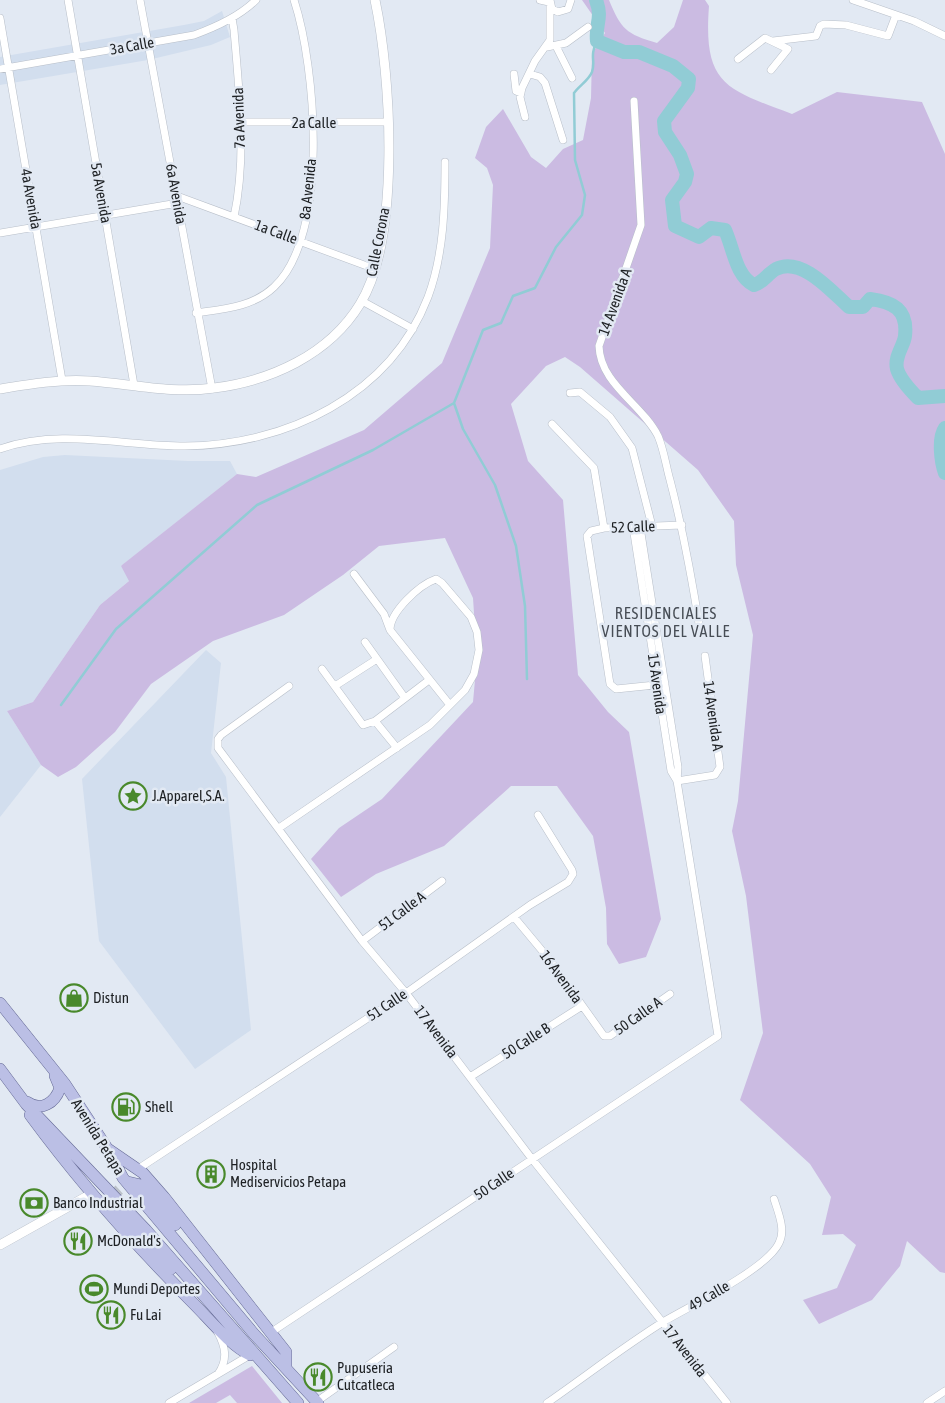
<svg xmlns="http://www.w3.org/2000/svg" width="945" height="1403" viewBox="0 0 945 1403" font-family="'Asap Condensed',sans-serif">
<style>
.built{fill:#d2deee}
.green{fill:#cbbbe2}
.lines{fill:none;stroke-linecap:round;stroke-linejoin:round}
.stream{stroke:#91ccd5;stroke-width:2.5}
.river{stroke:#91ccd5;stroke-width:14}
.primary-tunnel{stroke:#bbc1c9;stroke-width:11;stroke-dasharray:11 5.5;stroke-linecap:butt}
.minor-casing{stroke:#b8bfc9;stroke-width:8}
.tertiary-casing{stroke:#b8bfc9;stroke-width:10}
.primary-casing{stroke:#666b96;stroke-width:12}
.minor{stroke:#fff;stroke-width:7}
.tertiary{stroke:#fff;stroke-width:9}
.primary{stroke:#bbbfe5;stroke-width:11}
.labels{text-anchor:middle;stroke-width:5;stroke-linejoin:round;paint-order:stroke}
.street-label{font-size:15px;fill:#1d2023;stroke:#e2e9f3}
.poi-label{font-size:15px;fill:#1d2023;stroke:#e2e9f3;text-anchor:start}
.neighbourhood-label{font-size:16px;letter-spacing:1px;fill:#474d55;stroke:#e2e9f3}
</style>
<rect width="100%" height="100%" fill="#e2e9f3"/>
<!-- built -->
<path class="built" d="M222,11L230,37L211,45L148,60L0,85V57L184,25L204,21Z
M65,455L188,461H230L237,474L121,566L130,580L100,605L33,702L7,711L41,765L0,817V470L43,457Z
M206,650L221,663L211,753L226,777L251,1030L195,1069L99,941L82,779Z"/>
<!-- green -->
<path class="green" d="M582,0H609C621,29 626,34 657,43L674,27L683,0H705L709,6C703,85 726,89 792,114L837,92L922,102L945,154V1273L940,1272L907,1241L900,1266L872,1300L819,1324L803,1300L837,1288L856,1245L843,1234L822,1235L831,1197L810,1164L740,1100L763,1033L746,896L732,831L738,801L753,635L736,565L734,521L698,470L580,367L565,357L546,366L511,404L528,461L563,500L578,675L608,712L629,732L661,919L646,957L619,964L607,944L606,908L593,836L557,786H511L444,846L376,874L341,897L311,859L339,828L382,799L473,702L477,658L473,598L445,538L379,546L343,575L284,615L213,641L151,684L115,732L76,767L58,777L41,765L7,711L33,702L100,605L129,581L121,566L122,565L237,474L256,477L364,430L442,363L490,248L493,185L487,168L475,158L486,127L503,109L531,157L546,168L563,149L583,140L591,98L592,54L605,33Z
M252,1366L282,1403H237L230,1395L216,1403H189Z"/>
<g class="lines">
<!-- stream -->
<path class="stream" d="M454,403L463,429L495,485L516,546L525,606L527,679
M61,705L116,629L257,505L373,450L454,403L483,330L501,323L513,296L535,288L556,247L582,215L585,195L575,160L574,93C579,86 589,80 592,72C596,60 589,57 597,41"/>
<!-- river -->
<path class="river" d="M596,0C603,19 595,23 597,41L624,52H639L673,66L689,79L688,88L664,121L665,132L680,155L687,174L685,182L672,200L675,226L699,237L711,228L725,230C733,247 736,277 754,285C764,282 767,274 776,269C802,256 832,292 849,307H863L870,299C893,302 908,309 905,336C904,346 894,356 897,369C900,379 911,391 918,398L945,396
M945,428C938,438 941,462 945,473"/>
<!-- primary-tunnel -->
<path class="primary-tunnel" d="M111,1197L128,1182"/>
<!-- minor casing -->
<g class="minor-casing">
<path id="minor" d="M68,0L134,385
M140,0L212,389
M540,0L549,2
M550,0L552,9L558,12L568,9L571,0
M853,0L914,21L945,36
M0,18L62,380
M232,18L234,30C239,91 247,156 234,217
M773,41L816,36L820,26L824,24L846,25L888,36L896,15
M556,46L572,78
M547,47L566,43L588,27
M738,59L765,38L788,49L771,70
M0,69L194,35C216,27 239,17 256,0
M514,74L516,91L521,93
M530,74L540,77L545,83L563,140
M634,101L641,225L599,346C600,384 642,404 658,436C664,450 666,466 670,480C683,530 692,579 700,630
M525,117L520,97L522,88L535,61L550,40V6
M240,122H388
M177,196L375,269
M0,233L178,203
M362,301L413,329
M196,313C224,309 253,307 274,287C330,235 316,67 294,0
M570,393L580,392L610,417L632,448L652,526
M552,424L594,468L604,528
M0,449C60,428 123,446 185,446C286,445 390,396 428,297C444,254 445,206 445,162
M633,527L671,771L677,781
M354,574L384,614L390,630
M365,642L405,698
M322,669L363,725L375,721L429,680
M665,684L616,689L610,684L587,536L591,531L604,528L682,525
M289,686L221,735L218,739V748L362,941L406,993L532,1159L727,1403
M335,686L377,659
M375,721L397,748
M677,781L715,775L720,767L705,656
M279,828L430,725L465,690L474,674L479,650L477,632L471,617L442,583L436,579C419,585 390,612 390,630L450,705
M514,917L549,959L604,1036H610L670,994
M362,941L442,881
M470,1077L582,1006
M138,1169L406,993L530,905L568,882L573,874L572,870L538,815
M217,1331C226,1347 228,1360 218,1374
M270,1333L718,1036L677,781L678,767L640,527
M316,1402L394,1347
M169,1403L250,1355
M547,1403C586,1376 623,1347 663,1322C690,1306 767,1269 779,1243C786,1230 778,1212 774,1199
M927,1403L945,1391"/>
</g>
<!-- tertiary casing -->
<g class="tertiary-casing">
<path id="tertiary" d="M0,389C30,384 60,379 90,381C131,384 173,394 214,388C270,381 329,355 360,304C401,238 391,75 375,0
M0,1245L91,1194"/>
</g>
<!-- primary casing -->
<g class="primary-casing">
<path id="primary" d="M0,1003L65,1084L107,1148L123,1178L254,1334L318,1403
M0,1069L26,1104L146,1230L298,1403
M27,1102C41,1112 55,1103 60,1088L55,1076
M30,1115C80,1183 134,1244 194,1304C209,1319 231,1346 250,1355
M108,1149L143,1173L164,1197L286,1352V1368
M128,1182L141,1185L175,1225
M111,1197L114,1209L171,1269"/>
</g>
<!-- minor -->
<use href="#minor" class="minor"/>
<!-- tertiary -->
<use href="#tertiary" class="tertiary"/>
<!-- primary -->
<use href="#primary" class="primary"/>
</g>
<!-- icons -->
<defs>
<g id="sight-ring" transform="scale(1.4375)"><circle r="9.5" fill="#e2e9f3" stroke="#49892b" stroke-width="1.5"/><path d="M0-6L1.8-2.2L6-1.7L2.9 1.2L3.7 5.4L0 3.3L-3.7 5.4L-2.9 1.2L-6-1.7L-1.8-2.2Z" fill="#49892b"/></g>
<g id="shop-ring" transform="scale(1.4375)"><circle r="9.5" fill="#e2e9f3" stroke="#49892b" stroke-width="1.5"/><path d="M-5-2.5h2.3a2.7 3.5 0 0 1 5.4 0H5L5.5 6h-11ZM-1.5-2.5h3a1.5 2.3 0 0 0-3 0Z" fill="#49892b"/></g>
<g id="fuel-ring" transform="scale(1.4375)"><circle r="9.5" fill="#e2e9f3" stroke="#49892b" stroke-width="1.5"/><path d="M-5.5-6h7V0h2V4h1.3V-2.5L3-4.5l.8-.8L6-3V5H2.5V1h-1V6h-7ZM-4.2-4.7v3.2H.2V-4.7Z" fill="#49892b"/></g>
<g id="building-ring" transform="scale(1.4375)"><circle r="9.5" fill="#e2e9f3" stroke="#49892b" stroke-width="1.5"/><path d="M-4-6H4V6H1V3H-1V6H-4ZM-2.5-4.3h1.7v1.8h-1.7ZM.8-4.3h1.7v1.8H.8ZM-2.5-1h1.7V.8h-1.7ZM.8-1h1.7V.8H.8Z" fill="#49892b"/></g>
<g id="bank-ring" transform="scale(1.4375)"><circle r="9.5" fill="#e2e9f3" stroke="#49892b" stroke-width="1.5"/><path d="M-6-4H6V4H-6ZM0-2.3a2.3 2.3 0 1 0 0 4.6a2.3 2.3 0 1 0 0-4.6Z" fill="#49892b"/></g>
<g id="restaurant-ring" transform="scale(1.4375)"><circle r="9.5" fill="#e2e9f3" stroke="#49892b" stroke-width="1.5"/><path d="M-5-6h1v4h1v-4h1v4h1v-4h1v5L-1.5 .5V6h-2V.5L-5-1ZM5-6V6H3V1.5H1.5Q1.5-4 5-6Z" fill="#49892b"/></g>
<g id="stadium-ring" transform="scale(1.4375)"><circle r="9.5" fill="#e2e9f3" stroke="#49892b" stroke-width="1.5"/><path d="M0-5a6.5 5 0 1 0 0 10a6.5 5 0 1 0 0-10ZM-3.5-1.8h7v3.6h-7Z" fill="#49892b"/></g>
</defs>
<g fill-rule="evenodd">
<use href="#sight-ring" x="133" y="796"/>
<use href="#shop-ring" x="74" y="998"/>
<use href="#fuel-ring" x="126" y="1107"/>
<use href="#building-ring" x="211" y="1174"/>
<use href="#bank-ring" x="34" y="1203"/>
<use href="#restaurant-ring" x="78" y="1241"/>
<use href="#stadium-ring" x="94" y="1289"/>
<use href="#restaurant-ring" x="111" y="1315"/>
<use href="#restaurant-ring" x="318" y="1377"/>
</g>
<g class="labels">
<!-- street labels -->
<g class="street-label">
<text transform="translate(132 46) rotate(-10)" y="5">3a Calle</text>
<text transform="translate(239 118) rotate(-92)" y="5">7a Avenida</text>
<text x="314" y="128">2a Calle</text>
<text transform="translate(308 189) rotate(-84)" y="5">8a Avenida</text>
<text transform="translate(101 193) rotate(80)" y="5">5a Avenida</text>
<text transform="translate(176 194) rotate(80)" y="5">6a Avenida</text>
<text transform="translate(31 199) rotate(80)" y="5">4a Avenida</text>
<text transform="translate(276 232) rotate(20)" y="5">1a Calle</text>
<text transform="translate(378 242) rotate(-79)" y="5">Calle Corona</text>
<text transform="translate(615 302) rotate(-70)" y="5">14 Avenida A</text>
<text transform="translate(633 527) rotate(-2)" y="5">52 Calle</text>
<text transform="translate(657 684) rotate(82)" y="5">15 Avenida</text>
<text transform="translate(713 716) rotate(82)" y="5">14 Avenida A</text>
<text transform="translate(402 911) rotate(-37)" y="5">51 Calle A</text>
<text transform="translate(561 977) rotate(54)" y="5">16 Avenida</text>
<text transform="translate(387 1005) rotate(-34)" y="5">51 Calle</text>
<text transform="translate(638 1016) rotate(-35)" y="5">50 Calle A</text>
<text transform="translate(436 1032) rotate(53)" y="5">17 Avenida</text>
<text transform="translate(526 1041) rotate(-32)" y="5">50 Calle B</text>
<text transform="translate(98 1137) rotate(58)" y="5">Avenida Petapa</text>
<text transform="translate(494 1184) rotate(-34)" y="5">50 Calle</text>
<text transform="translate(709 1296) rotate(-30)" y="5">49 Calle</text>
<text transform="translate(685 1351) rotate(52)" y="5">17 Avenida</text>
</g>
<!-- poi labels -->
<g class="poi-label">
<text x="152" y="801">J.Apparel,S.A.</text>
<text x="93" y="1003">Distun</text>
<text x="145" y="1112">Shell</text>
<text x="230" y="1170">Hospital<tspan x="230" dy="17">Mediservicios Petapa</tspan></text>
<text x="53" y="1208">Banco Industrial</text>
<text x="97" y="1246">McDonald's</text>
<text x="113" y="1294">Mundi Deportes</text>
<text x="130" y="1320">Fu Lai</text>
<text x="337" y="1373">Pupuseria<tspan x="337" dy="17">Cutcatleca</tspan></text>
</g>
<!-- neighbourhood labels -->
<g class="neighbourhood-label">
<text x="666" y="619">RESIDENCIALES<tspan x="666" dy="18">VIENTOS DEL VALLE</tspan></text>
</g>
</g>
</svg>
